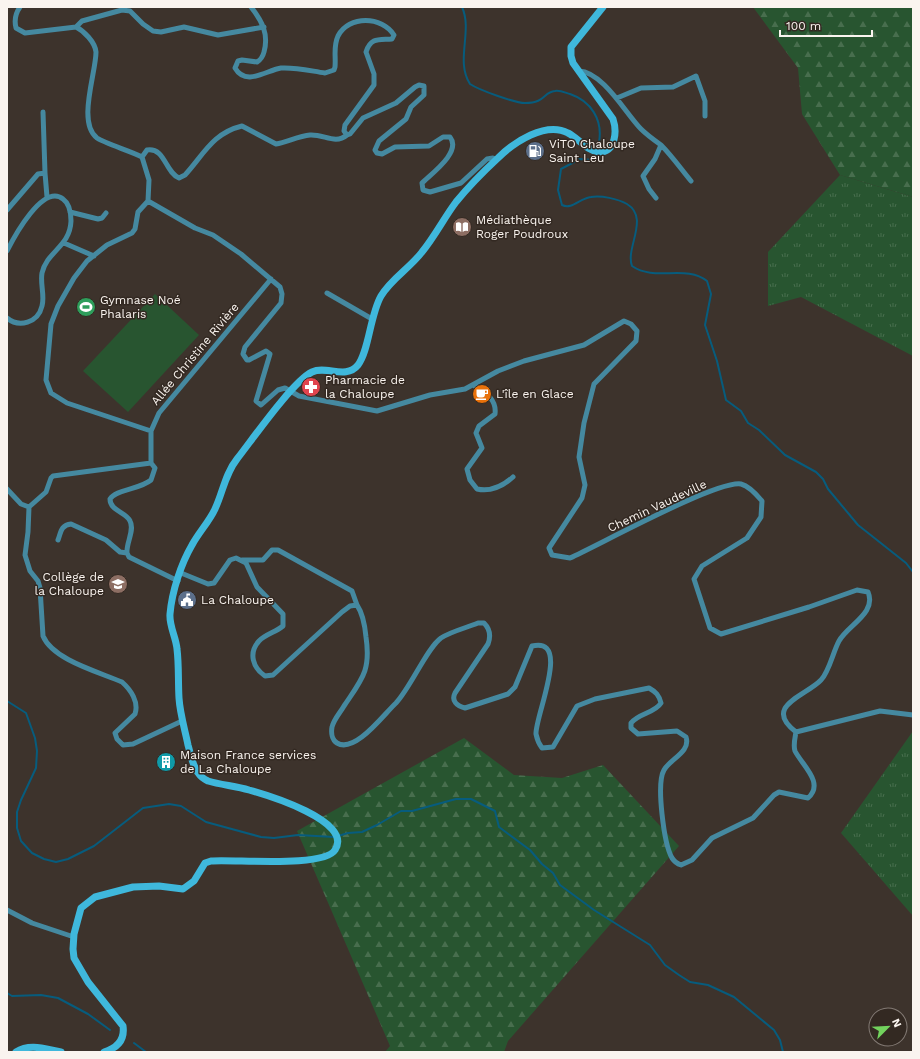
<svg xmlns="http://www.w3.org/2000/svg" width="920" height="1059" viewBox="0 0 920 1059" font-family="'Work Sans',sans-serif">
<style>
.grass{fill:url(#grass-tufts)}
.forest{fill:url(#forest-firs)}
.garden{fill:#285530}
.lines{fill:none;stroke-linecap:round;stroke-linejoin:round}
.stream{stroke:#075c7d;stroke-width:2}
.street{stroke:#4589a0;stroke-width:5}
.secondary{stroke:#3fb8dc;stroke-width:7}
.labels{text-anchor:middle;stroke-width:3;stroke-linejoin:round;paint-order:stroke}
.poi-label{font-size:12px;fill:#faf4ef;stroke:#332922;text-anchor:start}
.street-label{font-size:12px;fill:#faf4ef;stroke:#332922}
</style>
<defs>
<pattern id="grass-tufts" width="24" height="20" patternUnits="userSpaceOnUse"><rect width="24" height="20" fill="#285530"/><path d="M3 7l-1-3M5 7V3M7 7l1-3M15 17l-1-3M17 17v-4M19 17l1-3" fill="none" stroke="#486e4e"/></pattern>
<pattern id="forest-firs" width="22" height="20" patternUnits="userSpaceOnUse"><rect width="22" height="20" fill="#285530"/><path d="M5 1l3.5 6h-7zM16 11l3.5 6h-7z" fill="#486e4e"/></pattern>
</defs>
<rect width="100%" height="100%" fill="#3d332c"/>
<!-- grass -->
<path class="grass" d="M840,175L913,197V356L801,297L768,306V252Z
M913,731V916L841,833Z"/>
<!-- forest -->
<path class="forest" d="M753,7H913V197L840,175L802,114L798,68Z
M464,738L514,775L562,778L603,765L679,846L508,1041L504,1052H385L390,1046L297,831Z"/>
<!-- garden -->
<path class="garden" d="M155,294L199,335L128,412L83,371Z"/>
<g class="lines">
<!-- stream -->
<path class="stream" d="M462,7C473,31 455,61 470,84C479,90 515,103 525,103C546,103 543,92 555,91C560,90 566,93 570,94C591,101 603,120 599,142
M593,160L580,159L561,169L558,190L562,205C572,210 580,198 591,197C601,195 618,199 627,204C650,218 625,248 632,266C655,282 686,264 707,281L711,294L705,325L717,361L726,400L741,411L748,423L759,430L785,455L816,472L823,479L828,489L858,525L906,563L913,572
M7,701L26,713L35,738L37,751L36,768L21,800L17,812V828L21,841L32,853L44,859L56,862L68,859L94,846L143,808L169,804L181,806L206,822L261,837L274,838L298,835L334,837
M338,836L348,833L362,832L377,825L401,811H412L456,799H471L495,811L499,827L530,850L542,864L553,873L560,885L594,910L650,945L665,965L679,975L690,982L708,985L734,997L774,1030L780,1040L783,1052
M7,993L12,996L41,995L58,998L88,1014L110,1030
M134,1043L146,1052"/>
<!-- street -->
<path class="street" d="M20,7C15,14 14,20 16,28L25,33L76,27C84,31 95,42 96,52C96,73 77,123 97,138C106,144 131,151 142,157
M251,7C262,21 269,34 264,52C263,56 262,59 257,62L242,60L238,61L235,68C246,87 267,70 281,68C295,67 311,71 325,73L334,70L335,67C336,55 333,47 338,36C349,15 382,16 394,35L392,39C379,40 371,37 366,52L374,74V85L345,125L344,131L347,135L350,134L363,118L396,103L415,87L419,85L424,86V95L411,107L406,119L379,141L375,150L377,153L382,154L395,147L429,146L443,137H450C462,152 431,174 422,183L423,190L430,192L461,183L487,159L493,158L496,159
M76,27L82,21L122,10L130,11L143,24L153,31L161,32L184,27L218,35L264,27
M579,71C603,72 626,114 641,129C647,135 654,140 661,145C672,156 681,169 691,181
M617,98L641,88L673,87L696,76L705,101V116
M43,112L45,173
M656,198L649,189L643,176L655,159L661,145
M148,201L195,228L213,235L241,254L280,287L282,294L281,303L245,347L243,354L247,360H249L266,351L270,354L256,401L261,405L278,390L285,388L299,396L377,411L430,395L465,389L498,371L524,361L584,345L624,321L631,324L637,331L636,341L594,384L584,423L579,457L585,485L582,498L549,548L552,555L570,558C599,545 717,480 741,484C749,486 757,495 762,501L761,517L747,538L702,566L694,579L710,628L721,634L809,607L857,590L868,592C877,613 848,625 839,641C833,652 829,672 821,680C806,696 762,706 796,732L880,711L913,715
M148,201L138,212L135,229L132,233L107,245L87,261L74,278L58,306L51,324L46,380L51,393L67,403L151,431
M148,201L149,180L142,157L147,150C165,147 165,172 179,178L185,175C204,154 213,133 242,126L276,144C287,142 299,136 310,135C324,134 335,145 347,135
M7,210L38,174L45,173L47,197
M70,212L98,219L102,218L106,213
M64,243L94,256
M7,251C14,237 43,183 63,199C70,204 71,213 71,221C70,247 47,251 42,273C40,284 45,296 42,306C38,323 19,328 7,318
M327,293L372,319
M473,385C484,392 497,398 495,414L479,426L476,433L482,448L467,469L470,480L477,489C491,492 503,486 513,477
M7,489L21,504L29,507L46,492L51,478L53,476L151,463
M29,507L28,532L25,555L30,571L38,581L40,588L43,636C53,660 99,672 122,682C131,690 139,702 135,714L115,733L117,739L123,745L133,744L182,721
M58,540C61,532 61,525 71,524L106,540L120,552L127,553L129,557L178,581
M127,553C126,543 135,530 130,521C126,512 110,511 110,499C116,489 139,490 151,480L155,468L151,463V431L159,413L271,279
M242,560H263L272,550H278L352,591L357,605
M181,573L208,584L214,583L230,560L236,558L246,563L257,587L283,614V626C276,632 266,634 259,641C248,653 253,668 265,676L273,675L342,612L350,606L357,605C363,614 365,626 366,637C371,671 362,679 344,706C340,713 334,719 332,727C331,733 332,740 337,743C355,754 384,714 396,703C411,687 427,648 441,638C452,631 466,628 478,623H484C490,629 491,636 488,644L455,693C451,701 457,706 465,708L508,694L515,687L532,646C572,636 535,716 536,734C537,739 539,744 542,748L553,747L577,706L595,699L649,688C656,692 659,695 661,703C655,713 639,713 631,723V728L638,734L677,731L686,737C691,752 670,759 664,770C656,784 664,844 672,858C674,861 678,864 681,865L692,860L712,838L753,818L774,795L779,792L808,798C825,783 802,765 795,751C793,745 795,738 796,732
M7,910L32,923L74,937"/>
<!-- secondary -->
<path class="secondary" d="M16,1052C30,1043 45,1049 61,1052
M104,1052C117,1048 125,1040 123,1026L88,982L74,958L73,949L74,934L81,908L95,897L133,887L159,886L183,889L194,881L205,863L211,861C234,859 324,868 335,850C354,821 267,795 249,790C236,786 221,785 208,781C204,779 201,777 199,774C192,766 191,755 188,745C185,730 180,714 179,698C178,681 179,665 177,649C176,637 169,626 170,614C172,591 181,564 192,545C199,532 209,522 215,509C223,492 225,474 237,459C252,440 293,381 312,372C326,365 346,380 358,365C369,351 370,315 381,296C391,279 410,268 422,252C435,236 444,218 456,202C469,186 484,171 498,158C514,142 546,121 568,133C578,138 587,151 599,152C616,152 617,131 613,119L573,63L571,56V47L603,7"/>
</g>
<!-- icons -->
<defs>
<g id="fuel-disc" transform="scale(1)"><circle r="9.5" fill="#5c6f8a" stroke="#332922"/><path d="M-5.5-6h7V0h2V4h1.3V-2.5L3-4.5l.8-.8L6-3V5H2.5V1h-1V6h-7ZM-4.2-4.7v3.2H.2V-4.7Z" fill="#fff"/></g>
<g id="library-disc" transform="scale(1)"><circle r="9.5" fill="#8d6e63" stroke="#332922"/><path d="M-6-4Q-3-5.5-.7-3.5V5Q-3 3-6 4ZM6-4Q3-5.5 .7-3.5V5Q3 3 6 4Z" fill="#fff"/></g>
<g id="stadium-disc" transform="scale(1)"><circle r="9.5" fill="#2e9e5b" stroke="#332922"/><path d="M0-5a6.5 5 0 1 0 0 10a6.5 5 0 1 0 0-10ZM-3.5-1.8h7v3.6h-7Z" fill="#fff"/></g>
<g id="pharmacy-disc" transform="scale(1)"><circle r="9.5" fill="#e0444e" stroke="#332922"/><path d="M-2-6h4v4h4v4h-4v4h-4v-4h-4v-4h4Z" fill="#fff"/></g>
<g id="cafe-disc" transform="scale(1)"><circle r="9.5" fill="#e8710a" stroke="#332922"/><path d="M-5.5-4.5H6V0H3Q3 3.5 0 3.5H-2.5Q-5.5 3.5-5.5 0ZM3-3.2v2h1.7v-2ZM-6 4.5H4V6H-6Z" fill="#fff"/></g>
<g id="school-disc" transform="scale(1)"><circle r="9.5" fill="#8d6e63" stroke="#332922"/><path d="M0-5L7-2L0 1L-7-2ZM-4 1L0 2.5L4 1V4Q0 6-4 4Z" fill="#fff"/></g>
<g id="civic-disc" transform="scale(1)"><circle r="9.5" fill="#5c6f8a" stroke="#332922"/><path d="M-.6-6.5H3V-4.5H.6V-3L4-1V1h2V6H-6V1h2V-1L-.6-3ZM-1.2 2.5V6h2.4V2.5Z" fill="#fff"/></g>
<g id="building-disc" transform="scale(1)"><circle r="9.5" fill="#0f9aa8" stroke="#332922"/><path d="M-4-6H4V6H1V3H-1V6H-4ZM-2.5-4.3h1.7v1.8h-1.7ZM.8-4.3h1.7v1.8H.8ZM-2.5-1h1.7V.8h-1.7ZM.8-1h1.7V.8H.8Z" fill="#fff"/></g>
</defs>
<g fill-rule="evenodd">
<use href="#fuel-disc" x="535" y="151"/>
<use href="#library-disc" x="462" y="227"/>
<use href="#stadium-disc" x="86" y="307"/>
<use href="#pharmacy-disc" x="311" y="387"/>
<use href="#cafe-disc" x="482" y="394"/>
<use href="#school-disc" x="118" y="584"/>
<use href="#civic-disc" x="187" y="600"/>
<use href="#building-disc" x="166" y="762"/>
</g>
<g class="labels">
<!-- poi labels -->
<g class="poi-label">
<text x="549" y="148">ViTO Chaloupe<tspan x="549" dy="14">Saint Leu</tspan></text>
<text x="476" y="224">Médiathèque<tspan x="476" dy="14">Roger Poudroux</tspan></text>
<text x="100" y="304">Gymnase Noé<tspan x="100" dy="14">Phalaris</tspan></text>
<text x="325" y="384">Pharmacie de<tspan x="325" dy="14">la Chaloupe</tspan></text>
<text x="496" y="398">L'île en Glace</text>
<text x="104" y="581" text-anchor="end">Collège de<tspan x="104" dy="14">la Chaloupe</tspan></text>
<text x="201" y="604">La Chaloupe</text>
<text x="180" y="759">Maison France services<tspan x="180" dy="14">de La Chaloupe</tspan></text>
</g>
<!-- street labels -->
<g class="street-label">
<text transform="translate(195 354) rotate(-50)" y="4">Allée Christine Rivière</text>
<text transform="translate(657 506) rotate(-25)" y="4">Chemin Vaudeville</text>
</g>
</g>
<!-- border -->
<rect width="920" height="1059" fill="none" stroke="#faf4ef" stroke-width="16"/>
<!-- north arrow -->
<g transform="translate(888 1027) rotate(66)"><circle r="19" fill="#332922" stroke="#837a74"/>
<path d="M0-3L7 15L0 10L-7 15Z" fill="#72d25d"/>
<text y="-6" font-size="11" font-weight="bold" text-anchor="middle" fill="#faf4ef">N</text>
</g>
<!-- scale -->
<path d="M780 30v6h92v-6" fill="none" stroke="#faf4ef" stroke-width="2"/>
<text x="786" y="30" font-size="12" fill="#faf4ef" stroke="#332922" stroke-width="3" paint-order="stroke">100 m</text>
</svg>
